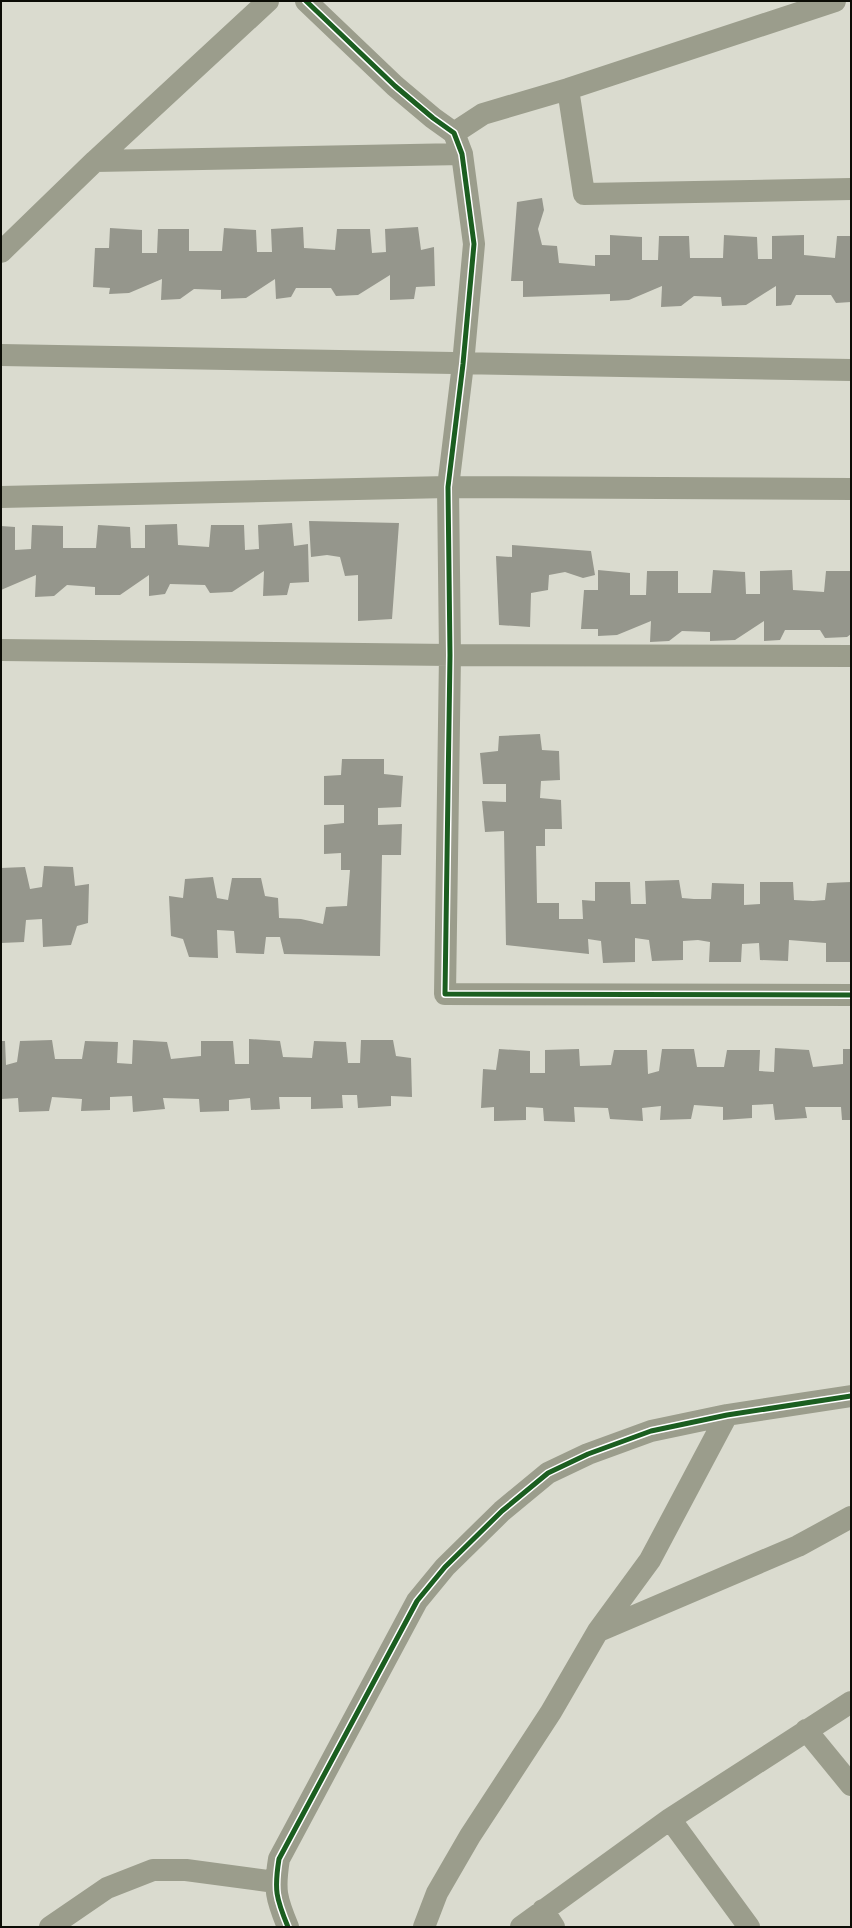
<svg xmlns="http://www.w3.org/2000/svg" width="852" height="1928" viewBox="0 0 852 1928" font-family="'Open Sans',sans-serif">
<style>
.building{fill:#95968c}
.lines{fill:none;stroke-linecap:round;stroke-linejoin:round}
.street{stroke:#9b9d8c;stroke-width:22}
.cycleway-casing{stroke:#fff;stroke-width:8}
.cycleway{stroke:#1b5e20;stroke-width:5}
</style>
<rect width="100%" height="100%" fill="#dadbcf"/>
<!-- building -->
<path class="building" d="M542,198L544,210L538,229L542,245L557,246L559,263L595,266V255H610V235L642,237V260H658L659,236H689L690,258H723L724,235L757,237L758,259H772V236L804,235V255L835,258L837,236H851V302L836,303L831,295H796L791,305L776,306V286L746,305L722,306L721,297L694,296L681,306L661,307L662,286L629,300L610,301V294L523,297V281H511L517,202Z
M303,227L304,248L335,250L337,229H370L372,253L386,252L385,229L418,227L421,250L434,247L435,286L416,287L414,299L390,300V275L358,295L336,296L331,288H296L291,297L276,299L275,279L246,298L221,299V290L194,289L180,299L161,300L162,279L129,293L109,294L110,288L93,287L95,248H109L110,228L142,230V253H157L158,229H189V251H222L224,228L256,230L257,252H272L271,229Z
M309,521L399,523L392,619L358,621V575L345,576L340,557L327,555L311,557Z
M292,523L294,546L308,544L309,582L290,583L287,595L263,596L264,571L232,592L210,593L205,585L170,584L165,594L149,596V575L120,595H95V587L67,585L54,596L35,597L36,575L1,590V526L15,527V550L31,549L32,525L63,526V548H96L98,525L130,527L131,548H145V525L177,524L178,545L209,547L211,525H244L245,550L259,549L258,525Z
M512,545L591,551L595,575L583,578L565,572L549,575L548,590L531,593L530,627L499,625L496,556L512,557Z
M598,570L630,573V595H646L647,571H678V593H711L713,570L745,572L746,594H760V571L792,570L793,590L824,592L826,571H851V634L847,637L825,638L820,630H785L780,640L764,641V621L735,640L710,641V632L682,631L669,641L650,642L651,621L617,635L598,636V629H581L584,590H598Z
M540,734L542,750L559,751L560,780L541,781L540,798L561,800L562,829H545V846H536L537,903H559V919H583L582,900L595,901V882H630L631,904H646L645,881L679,880L682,898L694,899H711L712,883L744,884V905L760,904V882H793L794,900L813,901L825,900L827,883L851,882V962H826V943L789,940L788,961L760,960L759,943L742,944L741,962H709L710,942L698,940L683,941V960L652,961L649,940L635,938V962L603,963L601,941L588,939L589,954L506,945L504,831L485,832L482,801L506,802V784H483L480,753L498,751L499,736Z
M342,759H384V774L403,776L401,807L378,808V825L402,824L401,855H382L380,956L284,954L280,937H266L264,954L236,953L234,931L217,930L218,958L189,957L183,939L171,936L169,896L183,898L185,879L213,877L217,898L228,900L232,878H261L265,896L278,898L279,918L301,919L323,924L326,907L347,906L350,870H341V853L324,854V825L344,823V805H324V776L341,775Z
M44,866L73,867L75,886L89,884L88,923L77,926L71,945L43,947L42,919L26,920L24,942L1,943V868L25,867L30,889L42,887Z
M249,1039L280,1041L283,1057L312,1058L314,1041L346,1042L348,1063H360L361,1040H393L396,1056L411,1058L412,1097L391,1096V1106L358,1108L357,1095H342L343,1108L311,1109V1097H279L280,1109L251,1110L250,1098L229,1100V1111L200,1112L199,1099L163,1098L165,1109L133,1112L132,1096L110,1097V1110L81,1111L82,1099L52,1097L49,1111L19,1112L18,1098L1,1099V1041H5L6,1065L17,1062L20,1041L52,1040L55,1059H82L85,1041L118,1042L117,1063L132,1064L133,1040L167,1042L171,1059L201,1056V1041H233L235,1064H249Z
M775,1048L809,1050L813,1067L843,1064V1049H851V1120H842L841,1107H805L807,1118L775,1120L773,1104L752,1105V1118L723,1120V1107L694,1105L691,1119L660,1120L661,1106L642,1108L643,1121L610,1119L608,1108L574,1107L575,1122L544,1121L543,1108L526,1107V1120L494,1121V1107L481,1108L483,1069L496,1070L499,1049L530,1051V1073H545V1050L579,1049L580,1066L611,1065L614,1050H647L648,1074L659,1071L662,1049H694L697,1067H724L727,1050H760L759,1071L774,1072Z"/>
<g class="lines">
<!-- street -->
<path class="street" d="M306,1L395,86L433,118L454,133L462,154L474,244L463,364L448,487L450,655L445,994L851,995
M568,89L584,194L851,189
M454,133L483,114L568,89L835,1
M95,161L462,154
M1,252L95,161L268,1
M1,355L851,370
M1,497L448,487L851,489
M1,650L450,655L851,656
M599,1631L798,1546L851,1517
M806,1730L851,1785
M670,1819L749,1927
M543,1910L554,1927
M50,1927L107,1888L153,1870H186L275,1882
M288,1927C276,1898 274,1890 279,1859L417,1601L445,1567L502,1511L548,1473L588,1454L651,1431L727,1415L851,1396
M424,1927L437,1893L470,1836L551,1712L598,1631L650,1560L727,1415
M521,1927L670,1819L851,1702"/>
<!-- cycleway casing -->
<g class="cycleway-casing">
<path id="cycleway" d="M306,1L395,86L433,118L454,133L462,154L474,244L463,364L448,487L450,655L445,994L851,995
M288,1927C276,1898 274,1890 279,1859L417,1601L445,1567L502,1511L548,1473L588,1454L651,1431L727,1415L851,1396"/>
</g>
<!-- cycleway -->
<use href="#cycleway" class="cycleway"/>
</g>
<!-- border -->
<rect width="852" height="1928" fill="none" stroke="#0b0c05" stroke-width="4"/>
</svg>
